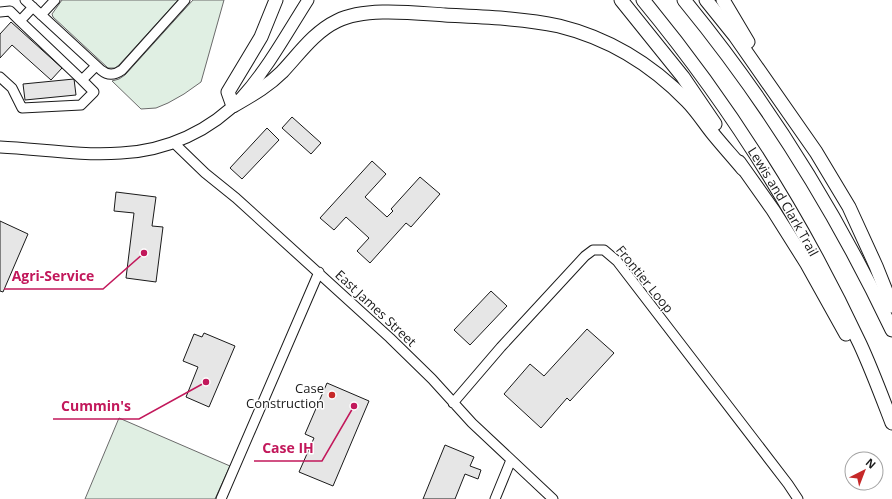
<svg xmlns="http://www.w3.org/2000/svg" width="892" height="499" viewBox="0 0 892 499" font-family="'Open Sans',sans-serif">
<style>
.green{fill:#e0efe3;stroke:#6a6a6a}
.building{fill:#e6e6e6;stroke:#1a1a1a}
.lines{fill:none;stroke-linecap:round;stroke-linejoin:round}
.minor-casing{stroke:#1a1a1a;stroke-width:11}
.major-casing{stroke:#1a1a1a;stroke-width:13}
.highway-casing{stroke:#1a1a1a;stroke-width:15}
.minor{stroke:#fff;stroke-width:9}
.major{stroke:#fff;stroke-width:11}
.highway{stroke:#fff;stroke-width:13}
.poi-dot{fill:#c62828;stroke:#fff;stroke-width:1.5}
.labels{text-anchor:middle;stroke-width:3;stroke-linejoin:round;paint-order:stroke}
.street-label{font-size:13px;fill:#1a1a1a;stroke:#fff}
.poi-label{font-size:13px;fill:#1a1a1a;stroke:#fff;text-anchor:end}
.leader{fill:none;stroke:#c2185b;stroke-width:1.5}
.callout-dot{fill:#c2185b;stroke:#fff;stroke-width:1.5}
.callout-label{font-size:14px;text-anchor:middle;font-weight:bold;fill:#c2185b;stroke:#fff;stroke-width:3;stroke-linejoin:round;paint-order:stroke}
</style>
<rect width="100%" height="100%" fill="#fff"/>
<!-- green -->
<path class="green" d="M62,0H178L119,65L115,68H108L53,17L52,14Z
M193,0H224L201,82L184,94L168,103L156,108L141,109L112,81L119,79L125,75Z
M119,418L230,466L215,499H85Z"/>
<!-- building -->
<path class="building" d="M11,22L62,68L51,80L12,45L0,58V34Z
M74,79L76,95L25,100L23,84Z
M292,117L321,143L311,154L282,128Z
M267,128L279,140L242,179L230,168Z
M372,161L386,174L365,197L387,217L393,211L391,209L420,177L440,194L411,227L406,223L370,263L357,251L369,238L346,217L334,230L320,218Z
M116,192L156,197L152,226L163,227L156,282L126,278L134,213L114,211Z
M0,221L28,234L3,292L0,291Z
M491,291L507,306L470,345L454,330Z
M587,329L614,353L570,401L567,398L541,428L504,394L530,364L544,376Z
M204,333L235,346L209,407L186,397L198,367L183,361L194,334L202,337Z
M327,383L369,401L333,486L299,472L314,438L305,434Z
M445,445L474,457L470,466L481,470L478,479L465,474L455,499H423Z"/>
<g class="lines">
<!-- minor casing -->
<g class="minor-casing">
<path id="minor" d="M25,0L101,70C108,76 115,75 122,70L185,0
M33,7L20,21L82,80L96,66
M0,12L10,11L20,21
M41,15L55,0
M0,77L12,88L22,108L81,105L94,92L82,80
M174,143L205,173L236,198L390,338L432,379L472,423L553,499
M453,403L501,347L585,256L593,250H604L617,261L788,484L798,499
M221,499L319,272
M495,499L511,460"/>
</g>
<!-- major casing -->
<g class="major-casing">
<path id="major" d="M0,147C40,149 81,156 121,153C166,151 211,131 242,97C268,68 287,33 308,0"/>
</g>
<!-- highway casing -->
<g class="highway-casing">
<g id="highway">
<path d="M276,0L261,37L228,92L233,106C250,96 267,87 282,72C299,54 314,32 337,21C365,7 414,13 445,15C482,17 522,18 559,26C608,38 652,65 687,101C697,111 705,124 714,135C723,146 733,157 743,169"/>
<path d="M621,0L683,77L715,124"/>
<path id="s1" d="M643,0C729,104 803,222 860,344C872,370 882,397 892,423"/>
<path d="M684,0C767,101 836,212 892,330"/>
<path d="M706,0L735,36L816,152L849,207L876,266L892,306"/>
<path d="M723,0L748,42"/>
<path d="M739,162L773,210L807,264L846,334"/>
</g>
</g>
<!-- minor -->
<use href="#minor" class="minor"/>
<!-- major -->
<use href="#major" class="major"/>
<!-- highway -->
<use href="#highway" class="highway"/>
</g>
<!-- markers -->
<circle class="poi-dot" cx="332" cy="395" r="4"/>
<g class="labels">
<!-- street labels -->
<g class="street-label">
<text dy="5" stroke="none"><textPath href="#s1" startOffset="246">Lewis and Clark Trail</textPath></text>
<text transform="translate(645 279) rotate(51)" y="5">Frontier Loop</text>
<text transform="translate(376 308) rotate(43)" y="5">East James Street</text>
</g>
<!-- poi labels -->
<g class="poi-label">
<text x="324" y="393">Case<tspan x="324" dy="15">Construction</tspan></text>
</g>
</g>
<!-- callouts -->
<path class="leader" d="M144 253L103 289H4M206 382L139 419H53M354 406L322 461H254"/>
<g class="callout-dot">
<circle cx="144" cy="253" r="4"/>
<circle cx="206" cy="382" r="4"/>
<circle cx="354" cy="406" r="4"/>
</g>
<g class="callout-label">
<text x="53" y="281">Agri-Service</text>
<text x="96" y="411">Cummin's</text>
<text x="288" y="453">Case IH</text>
</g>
<!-- north arrow -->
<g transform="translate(864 471) rotate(42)"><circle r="19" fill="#ffffff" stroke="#a3a3a3"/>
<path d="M0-3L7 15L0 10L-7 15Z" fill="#c62828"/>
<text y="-6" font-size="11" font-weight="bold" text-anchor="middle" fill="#1a1a1a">N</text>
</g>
</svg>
